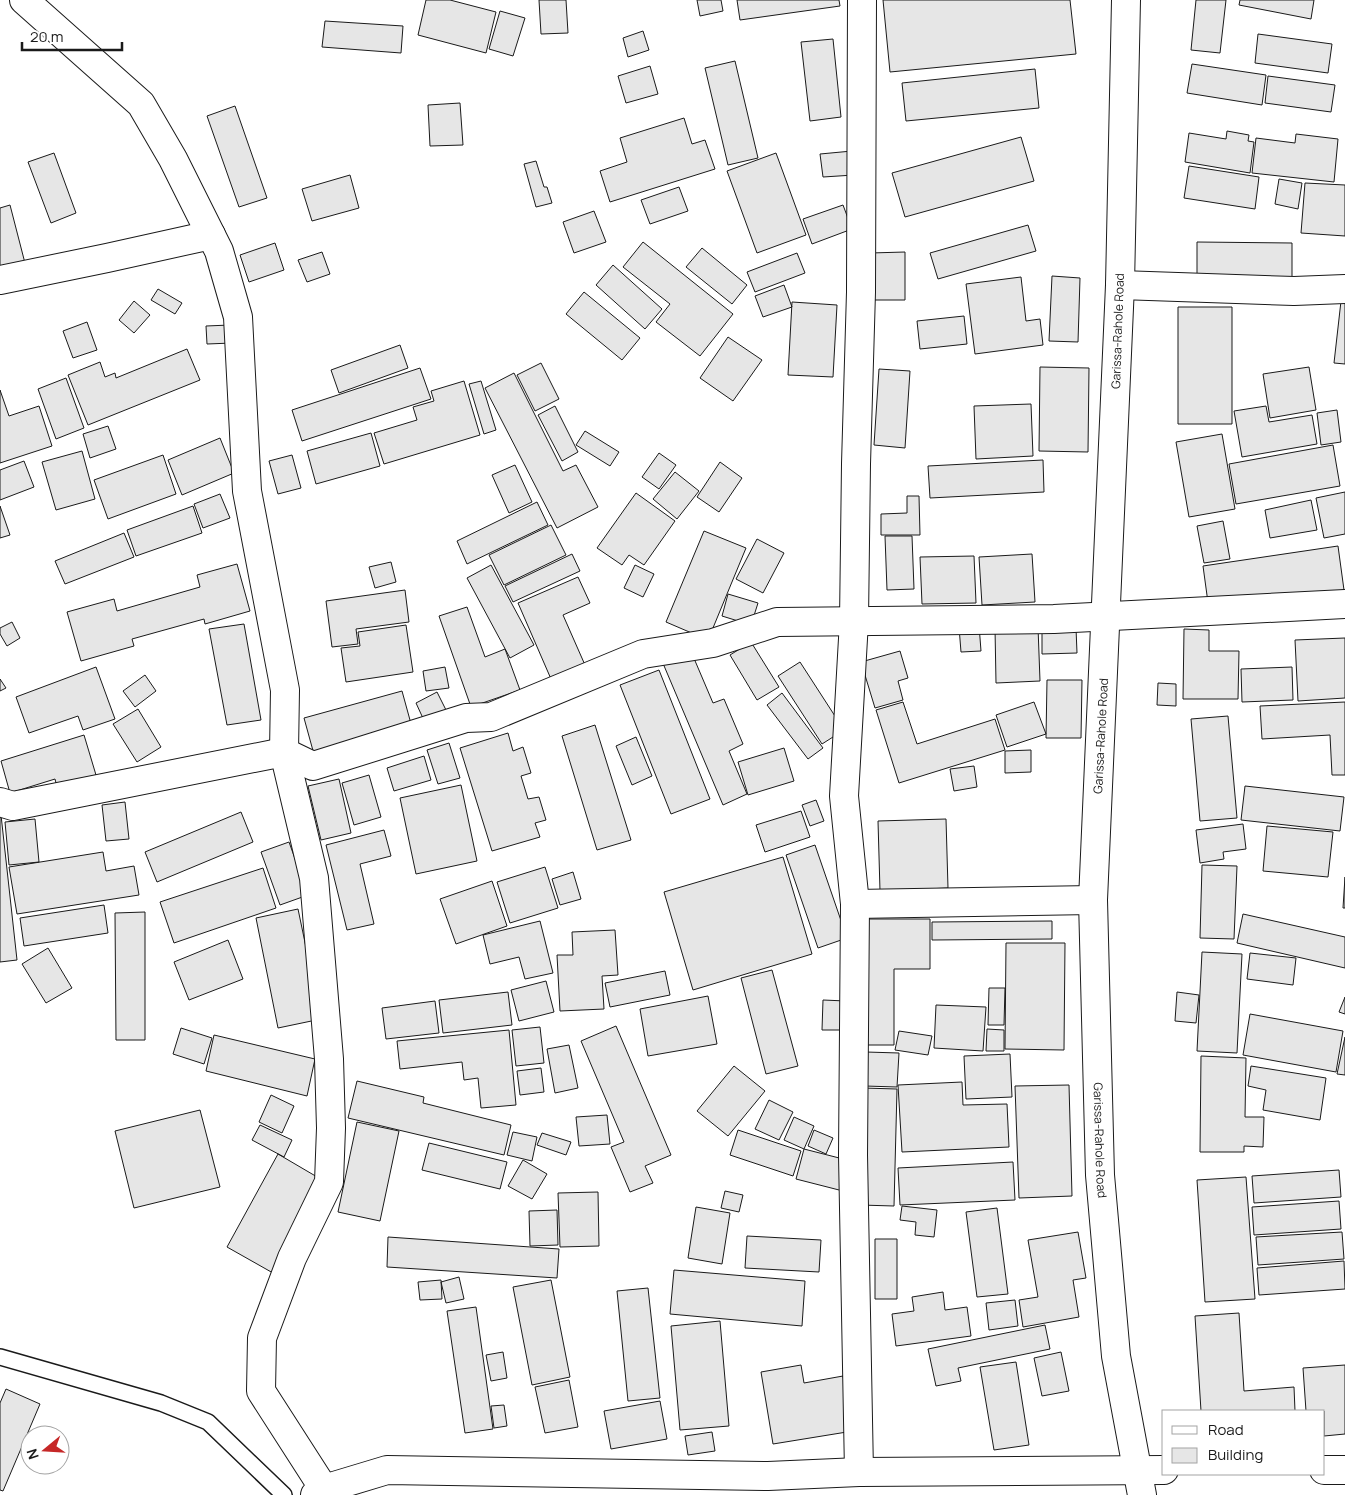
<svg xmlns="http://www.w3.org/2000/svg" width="1345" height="1495" viewBox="0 0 1345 1495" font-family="Manrope,sans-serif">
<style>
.building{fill:#e6e6e6;stroke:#1a1a1a}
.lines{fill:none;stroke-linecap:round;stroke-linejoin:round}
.service-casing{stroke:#1a1a1a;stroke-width:18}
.minor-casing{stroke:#1a1a1a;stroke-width:30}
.service{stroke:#fff;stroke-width:15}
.minor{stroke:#fff;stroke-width:28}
.labels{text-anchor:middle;stroke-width:4;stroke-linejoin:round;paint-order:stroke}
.street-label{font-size:12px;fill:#1a1a1a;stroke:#fff}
</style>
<rect width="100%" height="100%" fill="#fff"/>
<!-- building -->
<path class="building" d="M426,0H450L496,12L486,53L418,35Z
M539,0H566L568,33L541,34Z
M697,0H721L723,11L700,16Z
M737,0H839L840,6L740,20Z
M883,0H1070L1076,54L890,72Z
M1196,0H1226L1220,53L1191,50Z
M1240,0H1314L1311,19L1239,5Z
M500,11L525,18L513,56L489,49Z
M325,21L403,26L401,53L322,47Z
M643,31L649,50L628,57L623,38Z
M1258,34L1332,44L1328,73L1255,63Z
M833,39L841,117L810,121L801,42Z
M735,61L758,158L728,165L705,68Z
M1192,64L1266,75L1262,105L1187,93Z
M650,66L658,94L626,103L618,76Z
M1035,69L1039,108L906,121L902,83Z
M1268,76L1335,85L1331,112L1265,103Z
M460,103L463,145L430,146L428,105Z
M235,106L267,198L239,207L207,116Z
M684,118L692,144L705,140L715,169L610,202L600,171L627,162L620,138Z
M1227,131L1249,135L1248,141L1254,142L1250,173L1185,162L1189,133L1226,139Z
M1296,134L1338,139L1334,182L1252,173L1256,138L1295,143Z
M1021,137L1034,181L905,217L892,173Z
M852,151L854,175L823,177L820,154Z
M54,153L76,213L51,223L28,162Z
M776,153L806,235L757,253L727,171Z
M536,161L544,187H547L552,203L536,207L524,164Z
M1189,166L1259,177L1255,209L1184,198Z
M350,175L359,208L312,221L302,189Z
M1279,179L1302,183L1298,209L1275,204Z
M1305,183L1345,185V236L1301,233Z
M679,187L688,211L650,224L641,200Z
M10,205L26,267L0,274V208Z
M843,205L852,229L812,244L803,219Z
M594,211L606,242L574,253L563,222Z
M1028,225L1036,251L938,279L930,253Z
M643,242L733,314L700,356L656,322L670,304L623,267Z
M1197,242L1292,243V280L1197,279Z
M275,243L284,270L249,282L240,255Z
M702,248L747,285L732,304L686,267Z
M322,252L330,274L307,282L298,260Z
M905,252V300H870V253Z
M797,253L805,273L755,292L747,272Z
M613,265L662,309L645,329L596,285Z
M1052,276L1080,278L1078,342L1049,341Z
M1021,277L1026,321L1040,319L1043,345L975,354L966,284Z
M784,285L792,307L763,317L755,296Z
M158,289L182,303L175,314L151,300Z
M584,292L640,338L622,360L566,314Z
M134,301L150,315L134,333L119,320Z
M1341,301L1345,302V364L1334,363Z
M792,302L837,305L833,377L788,375Z
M1178,307H1232V424H1178Z
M964,316L967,344L920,349L917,321Z
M87,322L97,350L73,358L63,331Z
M230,325L232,343L207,344L206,326Z
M728,337L762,360L733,401L700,378Z
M400,345L408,368L339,393L331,370Z
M187,349L200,380L88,425L68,375L100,362L105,377L115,373L116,378Z
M541,363L559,399L535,411L517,375Z
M1040,367L1089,368L1088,452L1039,451Z
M1309,367L1316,410L1270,418L1263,374Z
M420,368L431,399L302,441L292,410Z
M879,369L910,371L905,448L874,445Z
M514,373L563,471L576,465L598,507L557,528L485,388Z
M66,378L84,428L56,439L38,389Z
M464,381L480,435L384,464L374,433L417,420L413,407L434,401L431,391Z
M481,381L496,430L484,434L469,384Z
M0,390L9,416L39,406L52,446L0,463Z
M1031,404L1033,456L976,459L974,406Z
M555,406L578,452L562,461L538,415Z
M1266,406L1269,422L1312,415L1317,444L1242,457L1234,411Z
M1337,410L1341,442L1321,445L1317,413Z
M108,426L116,449L90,458L83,434Z
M585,431L619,452L610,466L576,445Z
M371,433L380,466L316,484L307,451Z
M1222,434L1235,509L1189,517L1176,442Z
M220,438L234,473L182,495L168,460Z
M1333,445L1340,486L1236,504L1229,464Z
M82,451L95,499L56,510L42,462Z
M659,453L676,465L659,489L642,477Z
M163,455L176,494L108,519L94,480Z
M292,455L301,488L278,494L269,461Z
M1043,460L1044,492L930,498L928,466Z
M24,461L34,487L0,500V470Z
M720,462L742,478L719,512L697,497Z
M515,465L532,502L509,513L492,475Z
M675,472L699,491L677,519L653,499Z
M1345,492V534L1324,538L1316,498Z
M636,493L675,521L644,565L629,555L622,565L597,548Z
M220,494L230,518L203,528L194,504Z
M907,496H919L920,535H881V514L907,513Z
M1311,500L1317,530L1270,538L1265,510Z
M537,502L548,525L467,564L457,541Z
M0,506L10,535L0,538Z
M193,506L202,533L136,556L127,530Z
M1223,521L1230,559L1204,563L1197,526Z
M551,525L566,555L504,585L489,555Z
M704,531L746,548L708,640L666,622Z
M124,533L134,557L65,584L55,561Z
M885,536H912L914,589L887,590Z
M757,539L784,553L763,593L736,579Z
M1338,546L1344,590L1209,610L1203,566Z
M572,554L580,571L513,602L505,586Z
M1032,554L1035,602L982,605L979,557Z
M974,556L976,603L922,604L920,557Z
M391,562L396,582L375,588L369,567Z
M237,564L250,611L205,624L204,619L132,639L134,646L81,661L67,612L114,599L117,611L200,587L197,575Z
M491,565L534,645L510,658L467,578Z
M635,565L654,574L643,597L624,588Z
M578,577L590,603L563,615L585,665L551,679L518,603Z
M405,590L409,622L356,629L358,644L332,647L326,601Z
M728,594L758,603L751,625L722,616Z
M467,607L485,657L505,649L520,690L471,707L439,616Z
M12,622L20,638L7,646L0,634V628Z
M244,624L261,720L227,725L209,629Z
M406,625L413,672L346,682L341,648L360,646L358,632Z
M979,625L981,651L961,652L959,627Z
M1038,627L1040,681L996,683L995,628Z
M1076,628L1077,653L1042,654V629Z
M1184,629L1209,630V651H1239L1238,699H1183Z
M1345,638V698L1298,701L1295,640Z
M751,642L779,687L757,700L730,655Z
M690,649L713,703L724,699L743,744L729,751L747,794L723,805L662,661Z
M900,651L908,678L898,681L903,700L875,708L861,662Z
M800,662L844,730L822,744L778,676Z
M96,667L115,719L83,730L78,716L29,733L16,697Z
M445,667L449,688L426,691L423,671Z
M1292,667L1293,700L1242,702L1241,669Z
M659,670L710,799L671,814L620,685Z
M145,675L156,691L135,707L123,691Z
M0,679L6,688L0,691Z
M1047,680H1082L1081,738H1046Z
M1158,683L1176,684V706L1157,705Z
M402,691L413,731L315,758L304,718Z
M437,692L449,716L427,727L416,703Z
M782,693L823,748L808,759L767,705Z
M903,702L917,744L995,719L1005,750L899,783L876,710Z
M1034,702L1046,734L1007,747L996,715Z
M1345,702V775H1332L1330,735L1262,739L1260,706Z
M138,709L161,747L137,762L113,724Z
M1228,716L1237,818L1200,821L1191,719Z
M595,725L631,840L597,850L562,736Z
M508,733L513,751L523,747L531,773L521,776L528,799L539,797L546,820L535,823L540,837L492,851L460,748Z
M84,735L96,775L57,787L55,779L10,793L1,761Z
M636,737L652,776L632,785L616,746Z
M449,743L460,778L438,784L427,750Z
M784,748L794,781L748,795L738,762Z
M1031,750V772L1005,773V751Z
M424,756L431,780L394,791L387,768Z
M974,766L977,787L954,791L950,769Z
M369,775L381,817L354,825L342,783Z
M339,779L351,833L321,840L308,786Z
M461,785L477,861L416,874L400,798Z
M1245,786L1344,797L1340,831L1241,820Z
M816,800L824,821L810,826L802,805Z
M125,802L129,839L106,841L102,805Z
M801,811L810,837L765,852L756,825Z
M241,812L253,842L157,882L145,852Z
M0,815H1L17,960L0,962Z
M35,819L39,862L9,865L5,822Z
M946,819L948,888L880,891L878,821Z
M1243,824L1246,849L1223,852L1224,859L1200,863L1196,830Z
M1267,826L1333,832L1328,877L1263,871Z
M384,830L391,856L360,864L374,924L347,930L326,845Z
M289,842L308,895L280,905L261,852Z
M815,845L847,938L818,948L786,855Z
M103,852L106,871L134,866L139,895L17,914L9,867Z
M783,857L812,954L693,990L664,892Z
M1202,865L1237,866L1234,939L1200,938Z
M545,867L558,908L510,923L497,882Z
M263,868L276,908L174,943L160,902Z
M573,872L581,899L560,905L552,879Z
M1345,877V908H1343Z
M492,881L507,926L456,944L440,899Z
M104,905L108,933L24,946L20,918Z
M298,909L321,1019L278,1028L256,918Z
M145,912V1040H116L115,913Z
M1243,914L1345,937V968L1237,943Z
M866,919H930V969H894V1045H866Z
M540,921L553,973L525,979L519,957L490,964L483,935Z
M1052,921V939L932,940V922Z
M615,930L618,975L602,976L604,1009L560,1011L557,955H573L572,932Z
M228,940L243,979L189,1000L174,962Z
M1006,943H1065L1064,1050L1005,1049Z
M48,948L72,988L46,1003L22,964Z
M1202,952L1242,954L1237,1053L1197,1051Z
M1250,953L1296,958L1293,985L1247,979Z
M772,970L798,1066L766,1074L741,978Z
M665,971L670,995L610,1007L605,983Z
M546,981L554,1012L519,1021L511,990Z
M989,988H1005L1004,1025H988Z
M508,992L512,1025L443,1033L439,1000Z
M1177,992L1199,995L1196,1023L1175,1021Z
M708,996L717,1044L648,1056L640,1009Z
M1345,997V1014L1339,1012Z
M823,1000L846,1001V1030H822Z
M435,1001L439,1033L386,1039L382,1008Z
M936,1005L986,1007L983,1051L934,1048Z
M1250,1014L1343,1031L1336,1072L1243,1055Z
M616,1026L671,1155L645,1166L653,1183L630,1192L611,1147L624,1142L581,1041Z
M540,1027L544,1063L516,1066L512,1030Z
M181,1028L212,1038L204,1064L173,1054Z
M987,1029L1004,1030V1051H986Z
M509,1030L516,1105L481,1108L478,1078L464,1080L462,1062L400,1069L397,1041Z
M899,1031L932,1036L928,1055L895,1050Z
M214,1035L315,1059L307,1096L206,1071Z
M1345,1037V1075L1337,1074Z
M569,1045L578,1088L555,1093L547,1049Z
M866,1052L899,1053L897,1087L865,1086Z
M1010,1054L1012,1097L966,1099L964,1056Z
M1201,1056L1246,1058L1245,1117H1264L1263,1147L1244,1146V1152H1200Z
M734,1066L765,1091L728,1136L697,1111Z
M1251,1066L1326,1078L1320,1120L1263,1110L1266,1090L1248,1086Z
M541,1068L544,1092L520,1095L517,1071Z
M357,1081L424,1097L423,1103L511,1125L504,1155L348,1118Z
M962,1082L963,1105L1007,1104L1009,1147L902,1152L898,1085Z
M1069,1085L1072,1196L1019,1198L1015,1086Z
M863,1088L897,1089L894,1206L860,1205Z
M271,1095L294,1106L282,1133L259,1122Z
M769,1100L793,1112L779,1140L755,1129Z
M200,1110L220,1187L134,1208L115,1131Z
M607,1115L610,1144L579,1146L576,1117Z
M794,1117L814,1126L804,1149L784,1140Z
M357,1122L399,1131L380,1221L338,1212Z
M260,1125L292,1140L284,1157L252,1140Z
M738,1130L801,1151L793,1176L730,1155Z
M814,1130L833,1138L826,1154L808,1146Z
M513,1132L537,1137L532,1161L507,1155Z
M542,1133L571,1142L566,1155L537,1145Z
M429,1143L507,1162L500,1189L422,1170Z
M804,1149L851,1161L843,1191L796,1179Z
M278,1154L324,1181L273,1273L227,1247Z
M523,1160L547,1174L532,1199L508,1186Z
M1013,1162L1015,1200L900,1205L898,1168Z
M1339,1170L1341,1197L1254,1203L1252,1176Z
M1246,1177L1255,1299L1205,1302L1197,1180Z
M725,1191L743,1195L739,1212L721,1208Z
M598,1192L599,1246L560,1247L558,1193Z
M1339,1201L1341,1229L1254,1235L1252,1207Z
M902,1206L937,1210L934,1237L915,1235L916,1222L900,1220Z
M696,1207L730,1213L722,1264L688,1258Z
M997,1208L1008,1294L977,1297L966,1212Z
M557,1210L558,1245L530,1246L529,1211Z
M1078,1232L1086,1278L1073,1280L1079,1317L1023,1327L1019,1300L1038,1297L1028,1240Z
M1342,1232L1344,1259L1258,1265L1256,1237Z
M747,1236L821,1240L819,1272L745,1268Z
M388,1237L559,1249L557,1278L387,1267Z
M875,1239H897V1299H875Z
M1344,1261L1345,1289L1259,1295L1257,1268Z
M674,1270L805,1281L802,1326L670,1314Z
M459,1277L464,1299L446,1303L441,1282Z
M441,1280L442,1299L420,1300L418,1282Z
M551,1280L570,1377L532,1385L513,1287Z
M648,1288L660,1398L628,1401L617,1291Z
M943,1292L945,1310L967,1307L971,1336L896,1346L892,1314L914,1311L912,1297Z
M1015,1300L1018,1326L989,1330L986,1303Z
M476,1307L493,1429L465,1433L447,1311Z
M1239,1313L1244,1391L1294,1387L1295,1411H1201L1195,1316Z
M720,1321L729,1426L680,1430L671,1326Z
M1045,1325L1050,1349L958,1368L961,1381L936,1386L928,1349Z
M503,1352L507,1378L491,1381L486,1355Z
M1061,1352L1069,1391L1042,1396L1034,1358Z
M1016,1362L1029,1445L994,1450L980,1367Z
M801,1365L804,1383L843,1376L853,1431L773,1444L761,1372Z
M1345,1365V1434L1324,1436V1411H1306L1303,1368Z
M569,1380L578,1427L545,1433L535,1387Z
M6,1389L40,1404L3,1491L0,1490V1403Z
M660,1401L667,1439L611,1449L604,1411Z
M504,1405L507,1426L494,1428L491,1406Z
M712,1432L715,1451L688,1455L685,1436Z"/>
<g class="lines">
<!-- service casing -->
<g class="service-casing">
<path id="service" d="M0,1357L161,1403L208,1422L284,1495"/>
</g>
<!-- minor casing -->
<g class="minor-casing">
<g id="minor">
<path d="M24,0L141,104L173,159L219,251L238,317L247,491L285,690L284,752L314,878L329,1059L331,1128L329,1182L292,1258L262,1338L261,1391L324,1489"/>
<path id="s1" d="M1126,0L1120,285L1093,900L1100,1175L1116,1356L1142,1495"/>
<path d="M0,280L107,258L211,235"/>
<path d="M1120,285L1294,291L1345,289"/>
<path d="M0,802L13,806L284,752L313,766L466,718L491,717L643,654L713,643L777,622L1054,619L1345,604"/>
<path d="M855,904L1093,900"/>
<path d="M1324,1470H1345"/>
<path d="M859,1472L853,1155L855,904L844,796L854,621L856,464L861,292L862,0"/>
<path d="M315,1495L324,1489L387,1470L768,1476L859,1472L1164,1470"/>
</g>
</g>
<!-- service -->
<use href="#service" class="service"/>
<!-- minor -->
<use href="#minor" class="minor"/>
</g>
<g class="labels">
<!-- street labels -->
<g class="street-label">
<text transform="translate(1118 331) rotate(-88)" y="4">Garissa-Rahole Road</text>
<text transform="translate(1101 736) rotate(-87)" y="4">Garissa-Rahole Road</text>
<text dy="4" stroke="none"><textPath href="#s1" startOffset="1141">Garissa-Rahole Road</textPath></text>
</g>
</g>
<!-- legend -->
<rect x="1162" y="1410" width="162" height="65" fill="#ffffff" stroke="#a3a3a3"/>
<rect x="1172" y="1426" width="25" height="8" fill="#ffffff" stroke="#a3a3a3"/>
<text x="1208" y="1435" font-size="15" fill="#1a1a1a">Road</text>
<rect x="1172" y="1448" width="25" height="15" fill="#e6e6e6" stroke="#a3a3a3"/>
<text x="1208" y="1460" font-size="15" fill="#1a1a1a">Building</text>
<!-- north arrow -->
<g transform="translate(45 1450) rotate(252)"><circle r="24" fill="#ffffff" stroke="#a3a3a3"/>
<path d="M0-4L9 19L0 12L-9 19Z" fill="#c62828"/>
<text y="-8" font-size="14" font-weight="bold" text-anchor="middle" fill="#1a1a1a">N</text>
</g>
<!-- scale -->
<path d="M22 42v8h100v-8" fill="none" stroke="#1a1a1a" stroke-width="2.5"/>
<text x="30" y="42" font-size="15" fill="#1a1a1a" stroke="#ffffff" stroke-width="4" paint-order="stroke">20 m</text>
</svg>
